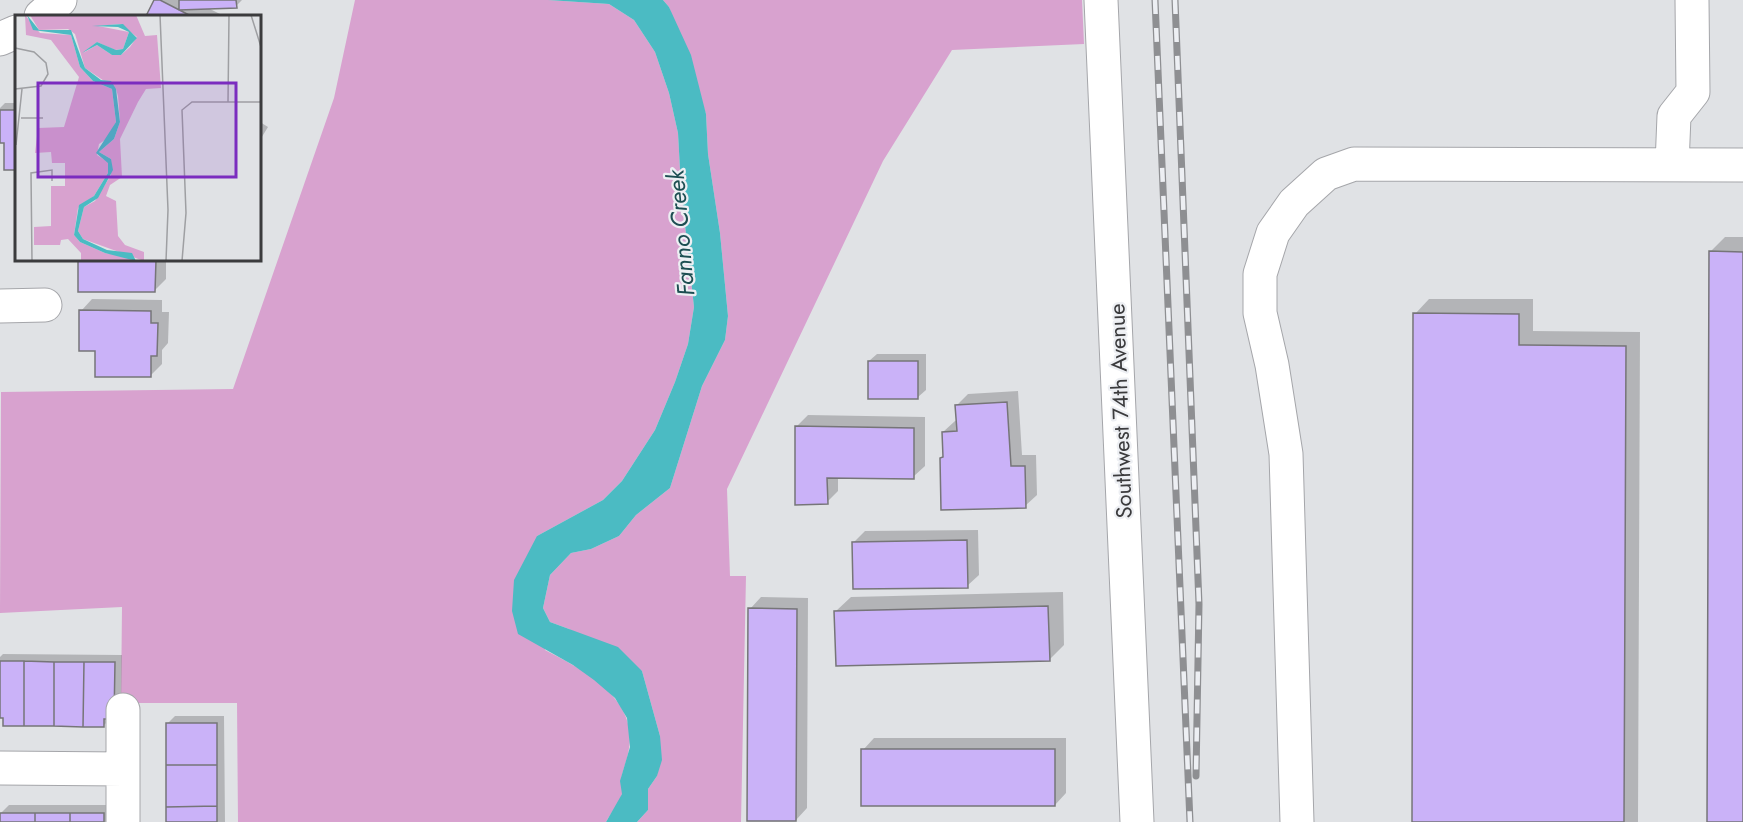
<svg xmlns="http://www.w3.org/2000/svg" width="1743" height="822" viewBox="0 0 1743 822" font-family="Jost,sans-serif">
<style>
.green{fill:#d8a2cf}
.water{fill:#4bbbc3}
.shadow{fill:#0003}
.building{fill:#cab2f8;stroke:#767578;stroke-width:1.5}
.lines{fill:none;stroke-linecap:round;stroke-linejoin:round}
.minor-casing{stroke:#a5a6aa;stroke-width:35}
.minor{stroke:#fff;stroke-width:33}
.rail-casing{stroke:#8e8f92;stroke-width:7}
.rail{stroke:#edeff3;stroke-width:4.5;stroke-dasharray:14;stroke-linecap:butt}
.labels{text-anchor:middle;stroke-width:4.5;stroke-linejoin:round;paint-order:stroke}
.street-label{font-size:22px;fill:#3b3b3d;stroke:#edeff3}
.water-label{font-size:24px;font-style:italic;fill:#1d4e52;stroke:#edeff3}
.inset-road{fill:none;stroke:#9e9fa2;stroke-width:1.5}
.view{fill:#7b2cbf;fill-opacity:0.15;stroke:#7b2cbf;stroke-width:3}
.inset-edge{fill:none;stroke:#3b3b3d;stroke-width:3}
</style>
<rect width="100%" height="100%" fill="#e0e2e5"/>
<!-- green -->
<path class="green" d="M355,0H548L609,4L634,20L655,52L669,93L678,133L681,188L694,307L688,344L675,382L655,430L622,481L603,500L537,536L545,650C582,669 638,698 629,748C628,757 624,767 622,775C620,782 623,787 622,794C620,802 610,814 606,822H238L237,703H121L122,607L0,613L1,392L233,389L334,98Z
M663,0H1082L1084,44L952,50L883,161L727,489L730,576H746L741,822H637L648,810V789L657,776L660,736L642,671L569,629L550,622L543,608L550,575L571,553L591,549L619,536L636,515L670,488L702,386L725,340L728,316L720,233L708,154L706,114L669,7Z"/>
<!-- water -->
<path class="water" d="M548,0H663L669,7L691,55L706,114L708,154L720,233L728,316L725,340L702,386L670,488L636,515L619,536L591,549L571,553L550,575L543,608L550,622L618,647L642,671L660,736L662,760L657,776L648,789V810L637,822H606L622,794L620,781L630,747L627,718L615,698L594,680L573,665L518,634L512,611L514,580L537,536L603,500L622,481L655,430L675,382L688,344L694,307L681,188L678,133L669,93L655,52L634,20L609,4Z"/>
<!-- shadow -->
<path class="shadow" d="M156,0H242L236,6L206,7L224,16H148Z
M5,103H16V169H6V141H0V108Z
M260,122L268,127L260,140Z
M1725,237H1743V822H1708L1710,252Z
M80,260H166V279L155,290H80Z
M92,299L162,300V312H169L168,343L162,350V364L150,376L81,311Z
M1429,299H1533V331L1640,332L1638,822H1413L1415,314Z
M877,354H926V390L918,397L869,361Z
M1018,391L1022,455H1036L1037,495L1025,506L941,458L945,455L943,432L955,421L958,420L957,405L968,394Z
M808,415L925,417V466L913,477H838V491L827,502L796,427Z
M978,530L979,575L967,586L854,542L865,531Z
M1063,592L1064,645L1049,660L836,611L851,597Z
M761,597L808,598L807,808L796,820L750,609Z
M3,654L122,655L121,709L104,725L0,716V657Z
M175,716H224L225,822H167V724Z
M874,738H1066V793L1055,805L863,750Z
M9,805H111V822H1V813Z"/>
<!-- building -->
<path class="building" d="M154,0H160L191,16H146Z
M179,0H236L237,8L179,10Z
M0,110H16V170H4V143H0Z
M1709,251L1743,252V822H1707Z
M78,260H156L155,292H78Z
M79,310L151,311V323H158L157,356H151V377H95V351H79Z
M1413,313L1519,314V345L1626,346L1624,822H1412Z
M868,361H918V399H868Z
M1007,402L1011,466H1025L1026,508L941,510L940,458L943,457L942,432L957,431L955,405Z
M795,426L914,428V479L827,478L828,504L795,505Z
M967,540L968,588L853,589L852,542Z
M1048,606L1050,661L836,666L834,611Z
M748,608L797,609L796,821H747Z
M0,661H24V726H3V718H0Z
M24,661L54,662V726H24Z
M54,662H84L83,727L54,726Z
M84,662H115L114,719H104V727H83Z
M166,723H217V765H166Z
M861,749H1055V806H861Z
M166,765H217V806L166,807Z
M217,806V822H166V807Z
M0,813H35V822H0Z
M35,813H70V822H35Z
M70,813H104V822H70Z"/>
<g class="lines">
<!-- minor casing -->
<g class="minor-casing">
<path id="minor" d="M1101,0L1137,822
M41,16L60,0
M0,39L16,32
M1672,165L1674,116L1693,92L1692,0
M0,306L45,305
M0,768L123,769V822
M123,769V710
M1297,822L1286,454L1272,365L1260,313V274L1273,233L1294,203L1326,174L1354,164L1743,165"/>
</g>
<!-- minor -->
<use href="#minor" class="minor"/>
<!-- rail casing -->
<g class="rail-casing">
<path id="rail" d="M1155,0L1190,822
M1175,0L1199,604L1196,776"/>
</g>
<!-- rail -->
<use href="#rail" class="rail"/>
</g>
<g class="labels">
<!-- street labels -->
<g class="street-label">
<text transform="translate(1120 411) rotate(-92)" y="8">Southwest 74th Avenue</text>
</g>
<!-- water labels -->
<g class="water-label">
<text transform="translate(681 233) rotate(-95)" y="8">Fanno Creek</text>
</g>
</g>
<!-- overview -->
<g transform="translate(15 15)">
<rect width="246" height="246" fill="#e0e2e5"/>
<path d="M10,0L25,18L56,20L65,52L78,66L97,74L101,107L93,123L84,129L82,140L93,147V158L79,181L63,193L59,220L65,227L90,238L115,242L117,246H66V238L53,224L46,225L45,230H19V212L36,211V171H50V148H37L36,137L20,138L23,113L49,112L64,62L36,25L11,20ZM15,0H121L130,21L142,20L146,73L131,74L123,87L105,124L107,162L95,170L91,181L101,186L103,221L110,230L129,237V246L68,224L63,216L69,192L80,186L96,160V144L84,137L99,124L105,107L103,81L101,74L70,53L60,19L53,14L24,15ZM105,9L122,22L115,32L106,40H97L82,30L68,38L82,27L100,35L108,34L114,17L83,11Z" fill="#d8a2cf" fill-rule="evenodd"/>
<path d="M12,0L24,15H56L70,53L86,65L96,66L101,74L105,107L99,124L84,137L96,144L98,155L83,183L69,192L63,216L68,224L92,235L117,238L121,246L90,238L65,227L59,220L64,190L79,181L93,158V148L81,138L101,107L97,74L78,66L65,52L56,20L18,15ZM108,9L122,23L106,40H97L82,30L67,38L82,27L101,35L108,34L114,17L103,12L77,11Z" fill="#4bbbc3"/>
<path class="inset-road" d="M145,0L153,195L151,246M236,0L246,32M0,33L19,37L31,48L33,59L26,71L0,74M213,87L214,0M6,103H28M1,130L7,74M17,246L16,158L37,155V166M167,246L171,198L167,95L177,87H246"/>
<path class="view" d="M23,68H221V162H23Z"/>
<rect width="246" height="246" class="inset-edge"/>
</g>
</svg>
